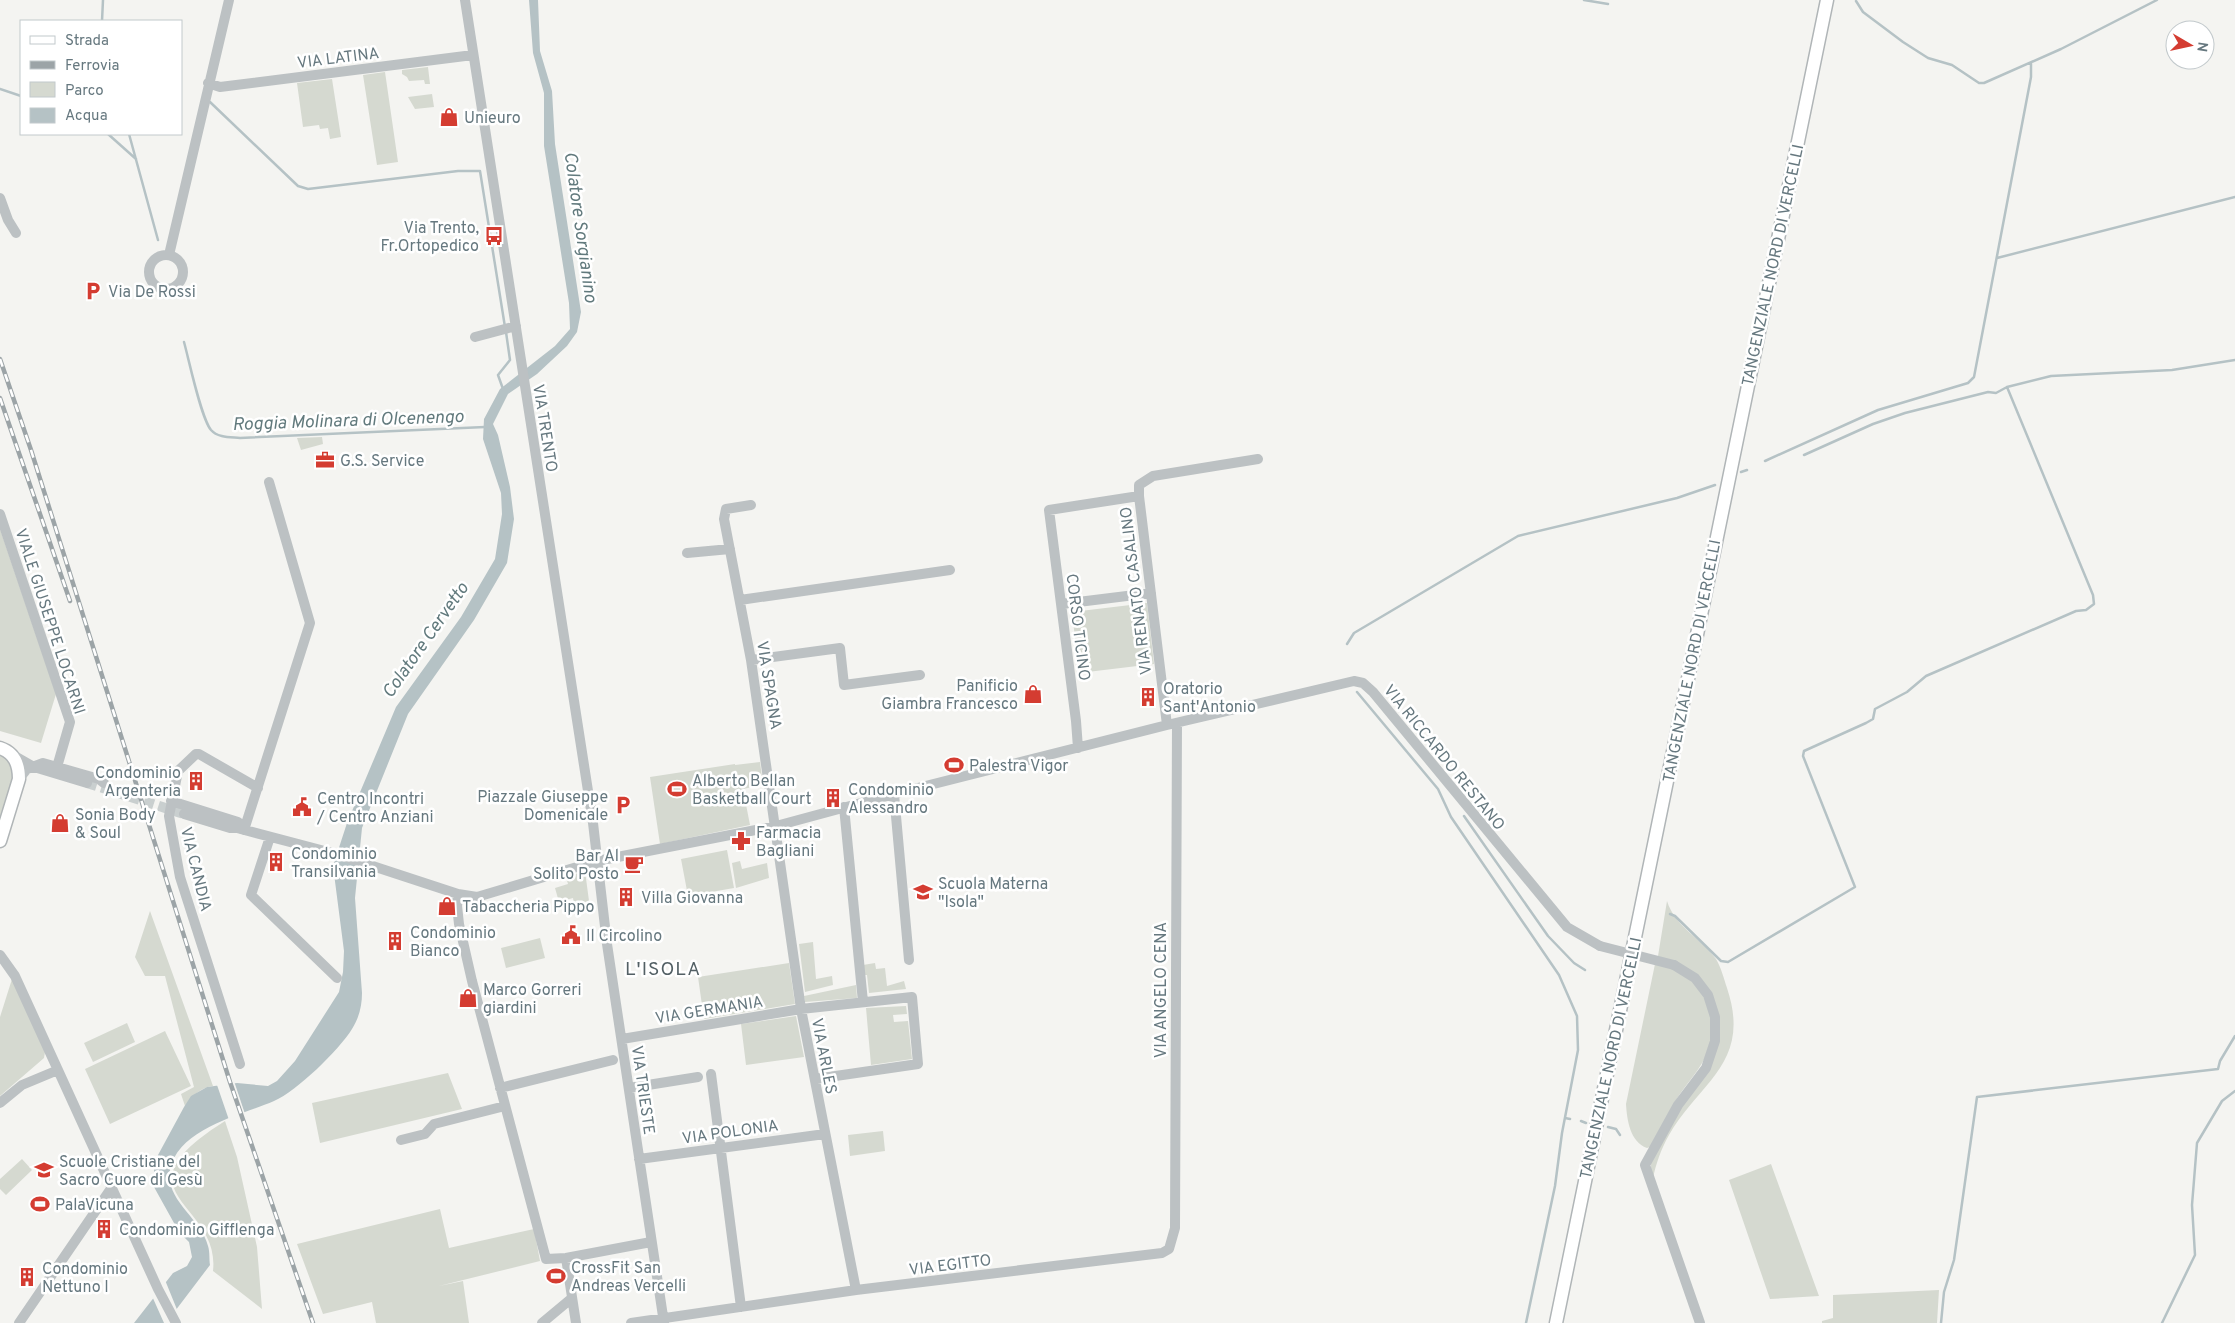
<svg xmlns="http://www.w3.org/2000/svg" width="2235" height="1323" viewBox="0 0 2235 1323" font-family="Overpass,sans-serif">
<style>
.green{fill:#d5d9d0}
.water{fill:#b5c2c5}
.pier{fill:#f4f4f1}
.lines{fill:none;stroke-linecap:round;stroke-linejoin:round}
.stream{stroke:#b5c2c5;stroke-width:2.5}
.minor-tunnel{stroke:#c9cfcf;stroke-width:10;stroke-dasharray:10 5;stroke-linecap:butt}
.major-casing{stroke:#b0b5b7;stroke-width:15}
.minor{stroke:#bcc1c3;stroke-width:10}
.major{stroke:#fff;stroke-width:12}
.rail-casing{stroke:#9ca4a7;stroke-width:4.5}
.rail{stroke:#fff;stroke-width:2.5;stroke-dasharray:8;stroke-linecap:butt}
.minor-bridge{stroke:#bcc1c3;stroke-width:10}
.labels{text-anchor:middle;stroke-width:5;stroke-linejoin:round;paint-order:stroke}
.street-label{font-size:16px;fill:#66787f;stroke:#fff}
.poi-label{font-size:16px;fill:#66787f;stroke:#fff;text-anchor:start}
.water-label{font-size:18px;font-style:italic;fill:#627a7d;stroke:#fff}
.quarter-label{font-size:19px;letter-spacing:1px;fill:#536065;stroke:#fff}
</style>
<rect width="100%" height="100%" fill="#f4f4f1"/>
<!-- green -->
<path class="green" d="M428,67L430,84H425L424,80L409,81L407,77L402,74V70Z
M385,72L398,162L377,165L363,75Z
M332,79L341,137L330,139L328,128L320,129L319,125L303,127L297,83Z
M432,94L434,107L415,109L408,97Z
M322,437L323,444L301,450L297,438Z
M0,529L56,694L41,743L0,731Z
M1147,603L1154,664L1079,673L1072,612Z
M0,753L7,759L14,775L0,823Z
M760,762L763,785L743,789L750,825L660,844L650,777L735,764V765Z
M727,850L734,888L688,896L681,859Z
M740,861L742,869L767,863L769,878L736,888L732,863Z
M585,871L589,901L574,905L573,898L559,902L555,888L568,884L566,877Z
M1667,901C1675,927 1701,938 1716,959C1721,967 1724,979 1727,988C1752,1063 1700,1081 1669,1135C1661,1149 1656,1164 1653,1178L1651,1174V1159L1718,1041L1711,992L1658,956Z
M150,911L213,1086C201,1087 192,1096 185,1106L181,1094L194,1087L165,976H145L135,957Z
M540,938L545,958L506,968L501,948Z
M813,942L816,979L832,976L833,985L805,992L799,944Z
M789,963L795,1004L704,1019L698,977Z
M875,963L876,969L885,968L887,986L904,981L906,989L869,993L867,975H863V965Z
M1655,964C1667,967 1683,971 1693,981C1710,996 1717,1031 1708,1052C1700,1070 1686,1084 1676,1100C1667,1116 1658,1132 1650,1147L1647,1148C1630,1142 1627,1120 1626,1104Z
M12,979L45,1052L44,1058L0,1096V1017Z
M856,985L857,998L805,1002L804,996Z
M906,1006L907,1014L893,1015L894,1022L908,1021L912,1059L871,1065L866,1008Z
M796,1016L804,1057L746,1065L741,1024Z
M127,1023L135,1042L93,1062L84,1043Z
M165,1031L191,1086L110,1124L85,1069Z
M448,1073L462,1109L320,1143L312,1103Z
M225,1121L237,1157L257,1247L262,1309L213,1271C221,1201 109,1194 225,1121Z
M883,1131L885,1151L850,1156L848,1135Z
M22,1159L32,1170L6,1195L0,1189V1179Z
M1771,1164L1819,1296L1770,1299L1729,1180Z
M440,1209L449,1248L534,1229L540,1261L439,1286L463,1281L469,1323H376L372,1302L323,1314L297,1244Z
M1939,1290L1937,1323H1822V1321L1833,1318V1295Z"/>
<!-- water -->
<path class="water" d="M529,0H538L540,51L552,91L555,144L581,312L577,332L567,346L537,374L508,394L493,424L498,435L510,487L514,519L507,563L474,620L408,714L362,828L355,898L362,993C362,1006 359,1018 352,1029C339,1050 297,1091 274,1101C242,1115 178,1128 170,1170C165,1201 201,1218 208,1246C210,1252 209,1259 210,1265L166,1323H134L173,1273L187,1266L192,1257L189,1242L179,1232L154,1187V1169L158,1155L184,1107L191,1096L207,1087L237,1083L268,1086L277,1081L295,1061L339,992L343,972L344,951L333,866L347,823L396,707L461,617L495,559L502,514L501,493L483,439L484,419L500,389L555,346L570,329L569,303L544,146V93L533,53Z"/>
<!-- pier -->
<path class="pier" d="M234,1081L245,1114L229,1120L217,1085Z
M165,1280L178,1312L169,1323H164L152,1296Z"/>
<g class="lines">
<!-- stream -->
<path class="stream" d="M1584,0L1608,4
M1856,1L1863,12L1903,42L1928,58L1952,65L1979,83H1984L2061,49L2157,0
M102,21L103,0
M0,89L21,96
M210,102L298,186L308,189L458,171H480L505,327
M108,134L136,159
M129,134L158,240
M1997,258L2235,197
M184,342C189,360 201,418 211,430C218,438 231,437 240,438L485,427
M503,389L498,375L510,360L506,332
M1804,455L1873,424L1905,413L1988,392L1996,393L2007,387L2051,376L2172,370L2235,360
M1765,461L1878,410L1968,383L1974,377L2031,77V63
M1741,472L1747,470
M1347,644L1354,633L1518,536L1677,498L1715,485
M1357,692L1438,789L1451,817L1559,975L1577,1016L1578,1050L1562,1133L1555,1186L1526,1323
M1464,816L1548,936L1574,963L1585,970
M1670,914L1675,916L1721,961L1728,962L1855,887L1803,756L1804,751L1866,723L1873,719L1875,709L1907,692L1926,676L2076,611L2086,610L2094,604L2093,595L2007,387
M1565,1118L1570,1119
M1581,1121L1586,1123
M1608,1127L1616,1129L1620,1135
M1941,1323L1944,1292L1954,1260L1977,1097L2218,1069L2220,1061L2235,1036
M2162,1323L2195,1255L2192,1205L2197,1143L2222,1101L2235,1091"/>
<!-- minor-tunnel -->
<path class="minor-tunnel" d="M87,783L184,814"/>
<!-- major casing -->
<g class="major-casing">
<path id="major" d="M0,748C15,753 19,765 19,779L0,841
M1556,1323L1827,0"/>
</g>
<!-- minor -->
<path class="minor" d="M465,0L593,823L607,944L664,1323
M208,83L220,87L473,55
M0,198L8,220L16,233
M169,255L229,0
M149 272a17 17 0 1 1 34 0a17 17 0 1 1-34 0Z
M475,337L516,326
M751,505L726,509L724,519L751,660L801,1009L856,1290
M0,514L70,722L57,767
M687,553L730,549
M740,600L950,570
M1062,604L1151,593
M751,660L840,648L844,685L920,675
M1167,725L1139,496V485L1153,476L1258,459
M1078,748L1076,721L1049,510L1139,496
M13,755L34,767L87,783
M19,779L27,769L43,763L99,779L104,783
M894,794L909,960
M171,801L238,822L241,829
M844,807L863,1002
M184,814L230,828H237L336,854L458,894L477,897L597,861L776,826L898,793L1167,725L1354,681L1363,683L1373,692L1567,927L1600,946
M244,830L310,623L269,482
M270,837L251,895L337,978
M458,894L457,906L459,924L472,981L546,1259L566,1258L651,1242
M0,955L15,976L158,1289L176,1323
M1674,965L1695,978L1708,995L1715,1017V1041L1706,1068L1678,1105L1645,1165L1700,1323
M622,1039L801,1009L912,997L918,1064L815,1079
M240,1064L180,877L169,816L178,771L196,754H199L258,788
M711,1074L741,1307
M500,1088L613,1060
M629,1088L698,1077
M0,1103L22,1085L58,1070
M401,1140L425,1134L434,1124L505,1106
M639,1159L825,1134
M566,1258L576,1323
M19,1323L112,1187
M542,1323L572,1298
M631,1323L856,1290L1162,1253L1169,1249L1175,1228L1177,723"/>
<!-- major -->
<use href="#major" class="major"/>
<!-- rail casing -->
<g class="rail-casing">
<path id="rail" d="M0,359L31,450L230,1082L313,1323
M0,398L70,601"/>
</g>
<!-- rail -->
<use href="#rail" class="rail"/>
<!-- minor-bridge -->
<path class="minor-bridge" d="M1600,946L1674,965"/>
</g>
<!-- icons -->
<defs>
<g id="shop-bare" transform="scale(1.5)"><path d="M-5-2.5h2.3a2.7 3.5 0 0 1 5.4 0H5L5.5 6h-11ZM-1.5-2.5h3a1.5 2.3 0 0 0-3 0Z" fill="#d43c31" stroke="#fff" stroke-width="2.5" paint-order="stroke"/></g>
<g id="bus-bare" transform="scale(1.5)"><path d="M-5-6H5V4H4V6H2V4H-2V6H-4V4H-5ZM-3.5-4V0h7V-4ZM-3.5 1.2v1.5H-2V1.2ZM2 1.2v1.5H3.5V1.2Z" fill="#d43c31" stroke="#fff" stroke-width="2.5" paint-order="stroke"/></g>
<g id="parking-bare" transform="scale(1.5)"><path d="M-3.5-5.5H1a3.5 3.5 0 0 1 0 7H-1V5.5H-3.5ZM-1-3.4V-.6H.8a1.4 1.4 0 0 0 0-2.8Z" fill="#d43c31" stroke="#fff" stroke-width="2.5" paint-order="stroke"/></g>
<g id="office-bare" transform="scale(1.5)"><path d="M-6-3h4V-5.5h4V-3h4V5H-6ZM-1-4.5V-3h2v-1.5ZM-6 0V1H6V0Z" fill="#d43c31" stroke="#fff" stroke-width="2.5" paint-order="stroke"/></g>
<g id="building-bare" transform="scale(1.5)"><path d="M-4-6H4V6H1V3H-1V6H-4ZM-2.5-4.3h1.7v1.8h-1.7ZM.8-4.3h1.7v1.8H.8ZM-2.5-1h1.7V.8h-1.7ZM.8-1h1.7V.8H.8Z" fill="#d43c31" stroke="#fff" stroke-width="2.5" paint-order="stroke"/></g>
<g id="stadium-bare" transform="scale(1.5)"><path d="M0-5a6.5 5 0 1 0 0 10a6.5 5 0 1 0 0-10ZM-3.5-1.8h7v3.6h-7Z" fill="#d43c31" stroke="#fff" stroke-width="2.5" paint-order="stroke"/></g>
<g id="civic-bare" transform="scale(1.5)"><path d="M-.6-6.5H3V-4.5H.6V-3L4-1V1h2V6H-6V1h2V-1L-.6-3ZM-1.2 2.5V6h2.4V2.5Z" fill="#d43c31" stroke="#fff" stroke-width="2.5" paint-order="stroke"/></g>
<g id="pharmacy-bare" transform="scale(1.5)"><path d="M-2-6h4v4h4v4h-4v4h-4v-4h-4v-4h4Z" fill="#d43c31" stroke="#fff" stroke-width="2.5" paint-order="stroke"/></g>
<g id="cafe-bare" transform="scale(1.5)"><path d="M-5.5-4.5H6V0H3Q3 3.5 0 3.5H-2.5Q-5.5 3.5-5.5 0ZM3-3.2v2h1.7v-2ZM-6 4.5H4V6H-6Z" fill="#d43c31" stroke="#fff" stroke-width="2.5" paint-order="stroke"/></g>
<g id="school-bare" transform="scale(1.5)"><path d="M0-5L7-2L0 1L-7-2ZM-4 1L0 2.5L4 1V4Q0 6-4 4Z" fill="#d43c31" stroke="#fff" stroke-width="2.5" paint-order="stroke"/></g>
</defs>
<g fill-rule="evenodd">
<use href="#shop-bare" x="449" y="117"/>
<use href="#bus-bare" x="494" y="236"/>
<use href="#parking-bare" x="93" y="291"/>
<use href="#office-bare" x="325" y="460"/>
<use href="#shop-bare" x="1033" y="694"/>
<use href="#building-bare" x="1148" y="697"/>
<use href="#stadium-bare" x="954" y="765"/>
<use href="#building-bare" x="196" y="781"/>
<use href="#stadium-bare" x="677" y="789"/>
<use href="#building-bare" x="833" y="798"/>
<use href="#parking-bare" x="623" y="805"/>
<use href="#civic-bare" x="302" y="807"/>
<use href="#shop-bare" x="60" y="823"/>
<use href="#pharmacy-bare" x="741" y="841"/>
<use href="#building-bare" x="276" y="862"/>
<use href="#cafe-bare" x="634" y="864"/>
<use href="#school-bare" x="923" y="892"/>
<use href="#building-bare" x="626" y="897"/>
<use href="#shop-bare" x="447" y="906"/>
<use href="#civic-bare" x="571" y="935"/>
<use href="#building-bare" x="395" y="941"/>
<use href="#shop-bare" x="468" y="998"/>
<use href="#school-bare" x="44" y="1170"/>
<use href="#stadium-bare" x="40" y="1204"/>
<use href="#building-bare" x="104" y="1229"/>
<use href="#stadium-bare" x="556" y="1276"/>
<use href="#building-bare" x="27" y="1277"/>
</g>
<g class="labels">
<!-- street labels -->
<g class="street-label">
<text transform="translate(338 57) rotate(-7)" y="6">VIA LATINA</text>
<text transform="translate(1772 265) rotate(-78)" y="6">TANGENZIALE NORD DI VERCELLI</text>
<text transform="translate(546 428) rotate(81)" y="6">VIA TRENTO</text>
<text transform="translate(1135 591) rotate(-97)" y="6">VIA RENATO CASALINO</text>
<text transform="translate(51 621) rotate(72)" y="6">VIALE GIUSEPPE LOCARNI</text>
<text transform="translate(1079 627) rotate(83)" y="6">CORSO TICINO</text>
<text transform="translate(1691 661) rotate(-79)" y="6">TANGENZIALE NORD DI VERCELLI</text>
<text transform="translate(770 685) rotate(81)" y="6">VIA SPAGNA</text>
<text transform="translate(1445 757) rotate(51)" y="6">VIA RICCARDO RESTANO</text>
<text transform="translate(197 869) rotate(76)" y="6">VIA CANDIA</text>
<text transform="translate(1160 990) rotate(-90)" y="6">VIA ANGELO CENA</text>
<text transform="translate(709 1009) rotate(-9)" y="6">VIA GERMANIA</text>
<text transform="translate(825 1056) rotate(79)" y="6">VIA ARLES</text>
<text transform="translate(1610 1058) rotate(-78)" y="6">TANGENZIALE NORD DI VERCELLI</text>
<text transform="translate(644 1090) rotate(82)" y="6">VIA TRIESTE</text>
<text transform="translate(730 1131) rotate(-8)" y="6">VIA POLONIA</text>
<text transform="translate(950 1264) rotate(-7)" y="6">VIA EGITTO</text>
</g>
<!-- poi labels -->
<g class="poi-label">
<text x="464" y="123">Unieuro</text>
<text x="479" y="233" text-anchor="end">Via Trento,<tspan x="479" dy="18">Fr.Ortopedico</tspan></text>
<text x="108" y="297">Via De Rossi</text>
<text x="340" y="466">G.S. Service</text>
<text x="1018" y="691" text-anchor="end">Panificio<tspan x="1018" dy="18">Giambra Francesco</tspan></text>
<text x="1163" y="694">Oratorio<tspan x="1163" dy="18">Sant'Antonio</tspan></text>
<text x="969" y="771">Palestra Vigor</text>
<text x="181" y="778" text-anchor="end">Condominio<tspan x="181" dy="18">Argenteria</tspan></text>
<text x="692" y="786">Alberto Bellan<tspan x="692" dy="18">Basketball Court</tspan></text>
<text x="848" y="795">Condominio<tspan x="848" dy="18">Alessandro</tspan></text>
<text x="608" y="802" text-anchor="end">Piazzale Giuseppe<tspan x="608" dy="18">Domenicale</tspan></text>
<text x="317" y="804">Centro Incontri<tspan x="317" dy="18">/ Centro Anziani</tspan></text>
<text x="75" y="820">Sonia Body<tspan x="75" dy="18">&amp; Soul</tspan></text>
<text x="756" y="838">Farmacia<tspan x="756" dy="18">Bagliani</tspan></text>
<text x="291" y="859">Condominio<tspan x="291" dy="18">Transilvania</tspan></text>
<text x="619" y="861" text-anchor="end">Bar Al<tspan x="619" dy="18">Solito Posto</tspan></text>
<text x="938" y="889">Scuola Materna<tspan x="938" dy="18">"Isola"</tspan></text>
<text x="641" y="903">Villa Giovanna</text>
<text x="462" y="912">Tabaccheria Pippo</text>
<text x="410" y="938">Condominio<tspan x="410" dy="18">Bianco</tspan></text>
<text x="586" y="941">Il Circolino</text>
<text x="483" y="995">Marco Gorreri<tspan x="483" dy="18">giardini</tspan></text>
<text x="59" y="1167">Scuole Cristiane del<tspan x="59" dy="18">Sacro Cuore di Gesù</tspan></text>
<text x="55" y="1210">PalaVicuna</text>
<text x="119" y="1235">Condominio Gifflenga</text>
<text x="571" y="1273">CrossFit San<tspan x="571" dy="18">Andreas Vercelli</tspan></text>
<text x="42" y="1274">Condominio<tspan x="42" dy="18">Nettuno I</tspan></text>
</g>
<!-- water labels -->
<g class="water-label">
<text transform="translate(581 227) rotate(82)" y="6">Colatore Sorgianino</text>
<text transform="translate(348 420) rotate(-2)" y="6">Roggia Molinara di Olcenengo</text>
<text transform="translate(425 640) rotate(-55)" y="6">Colatore Cervetto</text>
</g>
<!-- quarter labels -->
<g class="quarter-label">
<text x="663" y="975">L'ISOLA</text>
</g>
</g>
<!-- legend -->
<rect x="20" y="20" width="162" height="115" fill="#ffffff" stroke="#c2c9cc"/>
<rect x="30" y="36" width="25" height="8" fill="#ffffff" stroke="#c2c9cc"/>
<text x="65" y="45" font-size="15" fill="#66787f">Strada</text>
<rect x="30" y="61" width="25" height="8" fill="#9ca4a7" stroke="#c2c9cc"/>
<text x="65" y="70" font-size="15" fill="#66787f">Ferrovia</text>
<rect x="30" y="82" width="25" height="15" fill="#d5d9d0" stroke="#c2c9cc"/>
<text x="65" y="95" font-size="15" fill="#66787f">Parco</text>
<rect x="30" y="108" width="25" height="15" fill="#b5c2c5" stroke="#c2c9cc"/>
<text x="65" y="120" font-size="15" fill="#66787f">Acqua</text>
<!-- north arrow -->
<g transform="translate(2190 45) rotate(99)"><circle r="24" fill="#ffffff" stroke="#c2c9cc"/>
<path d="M0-4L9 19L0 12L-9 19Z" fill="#d43c31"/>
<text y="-8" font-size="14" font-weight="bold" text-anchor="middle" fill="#66787f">N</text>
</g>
</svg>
